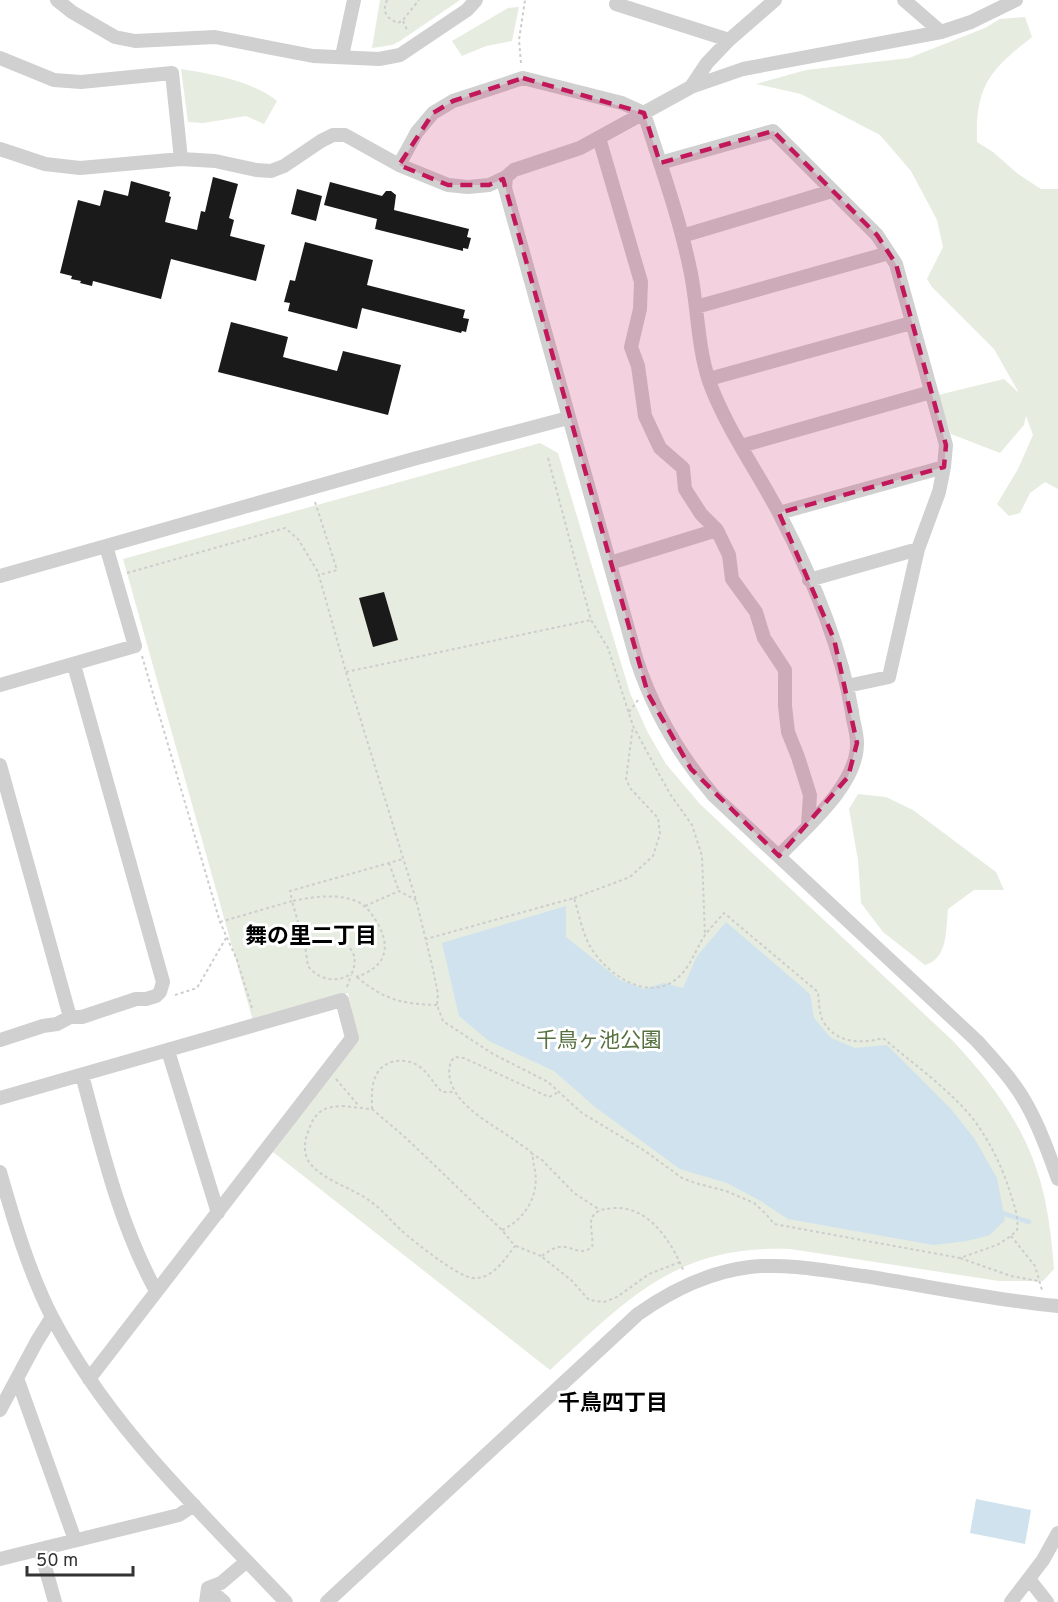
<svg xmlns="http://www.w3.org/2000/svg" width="1058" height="1602" viewBox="0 0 1058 1602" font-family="Overpass,'Noto Sans JP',sans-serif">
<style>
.green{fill:#e6ecdf}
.water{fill:#cfe2ee}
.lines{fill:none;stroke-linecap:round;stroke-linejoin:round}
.stream{stroke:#cfe2ee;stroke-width:4.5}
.building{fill:#1a1a1a}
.path{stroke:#cdcdcd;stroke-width:2;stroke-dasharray:3 3;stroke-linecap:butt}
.minor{stroke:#d0d0d0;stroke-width:14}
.marked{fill:#c2185b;fill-opacity:0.2;stroke:#c2185b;stroke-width:4.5;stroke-dasharray:12 8;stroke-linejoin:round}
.labels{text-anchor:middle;stroke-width:6;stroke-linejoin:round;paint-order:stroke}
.park-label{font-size:21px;fill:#56703f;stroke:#fff}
.neighbourhood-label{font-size:22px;font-weight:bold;fill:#000;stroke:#fff}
</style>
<rect width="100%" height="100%" fill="#fff"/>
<!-- green -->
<path class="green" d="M380,0H460L400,41L392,45L372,48Z
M519,7L512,41L486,46L462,56L452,41L508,8Z
M1025,17L1032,37C990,70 975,86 977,142L993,152L1018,174L1041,189H1058V489L1045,482L1030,493L1020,513L1009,516L997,504L1018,469L1033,435L1026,416L1024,425L1000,453L951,434L938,395L1004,379L1019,393L994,349L932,287L927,279L943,247L937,220L911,171L880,135L801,94L756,84L806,70L909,58L985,28L1000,19Z
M181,69C212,74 253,81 277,101L264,124L246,116L203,123L188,122Z
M540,443L558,453L630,693L647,731L666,764L700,804L953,1041C996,1087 1032,1136 1045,1200C1050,1223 1052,1246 1054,1269L1043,1281H999L790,1249C675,1245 628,1299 550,1370L273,1152L358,1038L348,993L253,1021L123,559Z
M858,794L886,797L913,810L996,872L1004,890H974L948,909C946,929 948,959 925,965L883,932L861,903L858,860L849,809Z"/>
<!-- water -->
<path class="water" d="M566,906V937L620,980L644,989L664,983L683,988L697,956L726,922L810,994L814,1018L831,1038L855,1048L887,1045L951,1109L974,1138L997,1178L1005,1220L990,1235L967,1241L933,1245L788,1219L759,1200L727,1183L680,1169L595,1107L554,1071L489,1041L459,1016L442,943Z
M976,1499L1031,1510L1025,1544L970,1533Z"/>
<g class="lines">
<!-- stream -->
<path class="stream" d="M999,1212L1029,1222"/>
</g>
<!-- building -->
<path class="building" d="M213,177L238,184L229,218L234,220L230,236L265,245L256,281L171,259L161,299L93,281L92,286L80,283L81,281L71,279L72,276L60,273L78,200L100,206L104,190L128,196L131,181L170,192L169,196L171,197L165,222L197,230L201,211L205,212Z
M330,182L382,196L386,191H391L396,195L394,210L469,229L467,237L471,238L468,249L463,248V251L375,229L377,219L324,205Z
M297,189L322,196L316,221L291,214Z
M305,242L373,260L367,285L465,310L463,318L469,319L466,332L462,331L461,333L362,308L357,329L288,311L290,303L284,302L290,280L295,281Z
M231,322L288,337L283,357L337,371L343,351L401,365L388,415L218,372Z
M384,592L398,640L373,647L359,598Z"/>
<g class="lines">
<!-- path -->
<path class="path" d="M387,0C382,12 386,18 398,23L403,20L419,0
M403,21L408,32
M521,63L519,40L525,0
M548,458L591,620L608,648L633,726L670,794L692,825L702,856L705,936
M315,502L337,570L319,575
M127,573L285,528L298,539L318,572L346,672L416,900L432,965L438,994L437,1005L443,1021L493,1054L548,1082L582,1113L645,1151L682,1178L695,1183L726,1191L754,1203L766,1214L774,1224L960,1258L997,1245L1011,1236L1017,1230C1019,1216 1013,1202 1009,1189C1001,1164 987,1136 970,1115C945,1086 912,1063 883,1038C861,1044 836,1044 823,1021C819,1013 819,1002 818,992L724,913C717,921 709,929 703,938C695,952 688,971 675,980C646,1002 605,973 590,946C582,932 579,914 574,898L426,939
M142,656L220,922L237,960L253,1011
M346,672L591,620
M629,712L638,700
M389,863L399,891
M574,898L630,877L653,856L660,834L658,818L630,788L626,779L633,726
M365,906L399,891L416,900
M220,922L292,901L290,891L403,859
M305,946C327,933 365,941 352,973C337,984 319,980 308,966L305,946L292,901C312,897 336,893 356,901C366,905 372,914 378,924C392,950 384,968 356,977
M357,977C384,1000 403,1004 437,1005
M347,987L351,975
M175,995L197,988L226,938
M336,1079L359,1106
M342,1106L372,1109L406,1138L502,1230L515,1246C505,1259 492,1280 473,1278C458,1277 413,1241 401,1230C389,1219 380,1207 367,1199C350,1187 322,1180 309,1162C301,1149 306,1135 312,1122C319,1109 327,1107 342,1106Z
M372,1109C372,1100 371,1090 374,1081C379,1060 404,1055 420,1067C429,1074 434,1084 442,1092H454
M531,1153L542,1160L574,1193L600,1210
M502,1230C526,1219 541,1193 534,1166C533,1162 533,1155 531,1152C527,1148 520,1145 516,1141C491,1123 439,1099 451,1061L455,1057L464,1058L549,1097L559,1092
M1011,1236L1035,1266L1042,1290
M516,1246L541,1256
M960,1258L1011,1276L1038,1281
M680,1262L649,1274L617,1297L604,1302L589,1300L571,1280L541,1256C547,1253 552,1248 559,1247C573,1245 579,1257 592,1247C594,1238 588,1222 593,1216C598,1209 605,1209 614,1208C650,1206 672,1243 684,1272"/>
<!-- minor -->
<path class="minor" d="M57,0L72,12L115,37L135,41L215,37L313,56L379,59L400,55L467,10L476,0
M618,0L616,4L729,40
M904,0L941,32
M1016,0L971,22L941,32L743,69L691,87L580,148L514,170L506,177L505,188L637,661C654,712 679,755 714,796L977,1041C995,1061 1014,1081 1027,1105C1040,1128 1049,1154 1058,1179
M342,56L354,0
M0,58L54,80L81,82L172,73L181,159
M691,87L707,63L729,40L775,0
M599,138L641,282L640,309L631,347L638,366L645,416L660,448L683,468L685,489L701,514L717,530L729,555L732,579L756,612L764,638L785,670V706L788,732L798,757L810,795L808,825
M0,149L45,164L80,168L181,159L215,161L256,170L271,171L284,166L321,141L333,135H345L399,165L448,185L468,187L489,185L506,177
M660,163L773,131L877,235L896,264L946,445L944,467L939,492L918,549L889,677L847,686
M399,165L417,132L433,113L453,101L523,78L622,103L644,113C660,164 679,216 690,269C698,306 697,345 709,381C726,428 756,469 779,513C810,573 841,645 852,712C853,722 857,733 857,743C858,785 805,828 779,856
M682,236L832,191
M696,307L889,253
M709,379L911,323
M741,446L931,392
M779,513L944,467
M610,563L717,530
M0,576L417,458L568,418
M809,580L918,549
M0,685L135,646L106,546
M0,765L70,1017
M0,1040L43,1026L57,1024L70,1017H82L136,999H146L156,996L160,992L163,982L74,665
M168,1051L218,1213
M82,1075C102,1149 119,1223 156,1291
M0,1098L342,1000L352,1038L89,1379
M0,1172C14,1221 29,1272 52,1317C110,1428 201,1512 286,1602
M17,1378L75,1540
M0,1410L37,1341L52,1317
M40,1549L55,1602
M0,1559L179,1515L194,1505
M1029,1579L1047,1602
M208,1588L224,1602
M206,1602L208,1588L221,1583L247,1561
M327,1602L638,1314C672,1290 708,1272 750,1267C787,1263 827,1271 864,1276C928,1286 993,1300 1058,1306
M1011,1602L1043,1560L1058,1533"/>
</g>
<!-- marked area -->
<path class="marked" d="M523,78L644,113L660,163L773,131L877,235L896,264L946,445L944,467L779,513L834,639L857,743L848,777L779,856L691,769L648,694L503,179L489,185H448L399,165L433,113L453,101Z"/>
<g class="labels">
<!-- park labels -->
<g class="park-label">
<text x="599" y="1047">千鳥ヶ池公園</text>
</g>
<!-- neighbourhood labels -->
<g class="neighbourhood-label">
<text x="311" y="943">舞の里二丁目</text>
<text x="613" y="1410">千鳥四丁目</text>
</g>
</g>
<!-- scale -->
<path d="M27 1566v9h106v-9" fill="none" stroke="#333333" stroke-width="3"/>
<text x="36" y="1566" font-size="18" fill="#333333" stroke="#ffffff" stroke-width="4.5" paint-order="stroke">50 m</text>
</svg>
